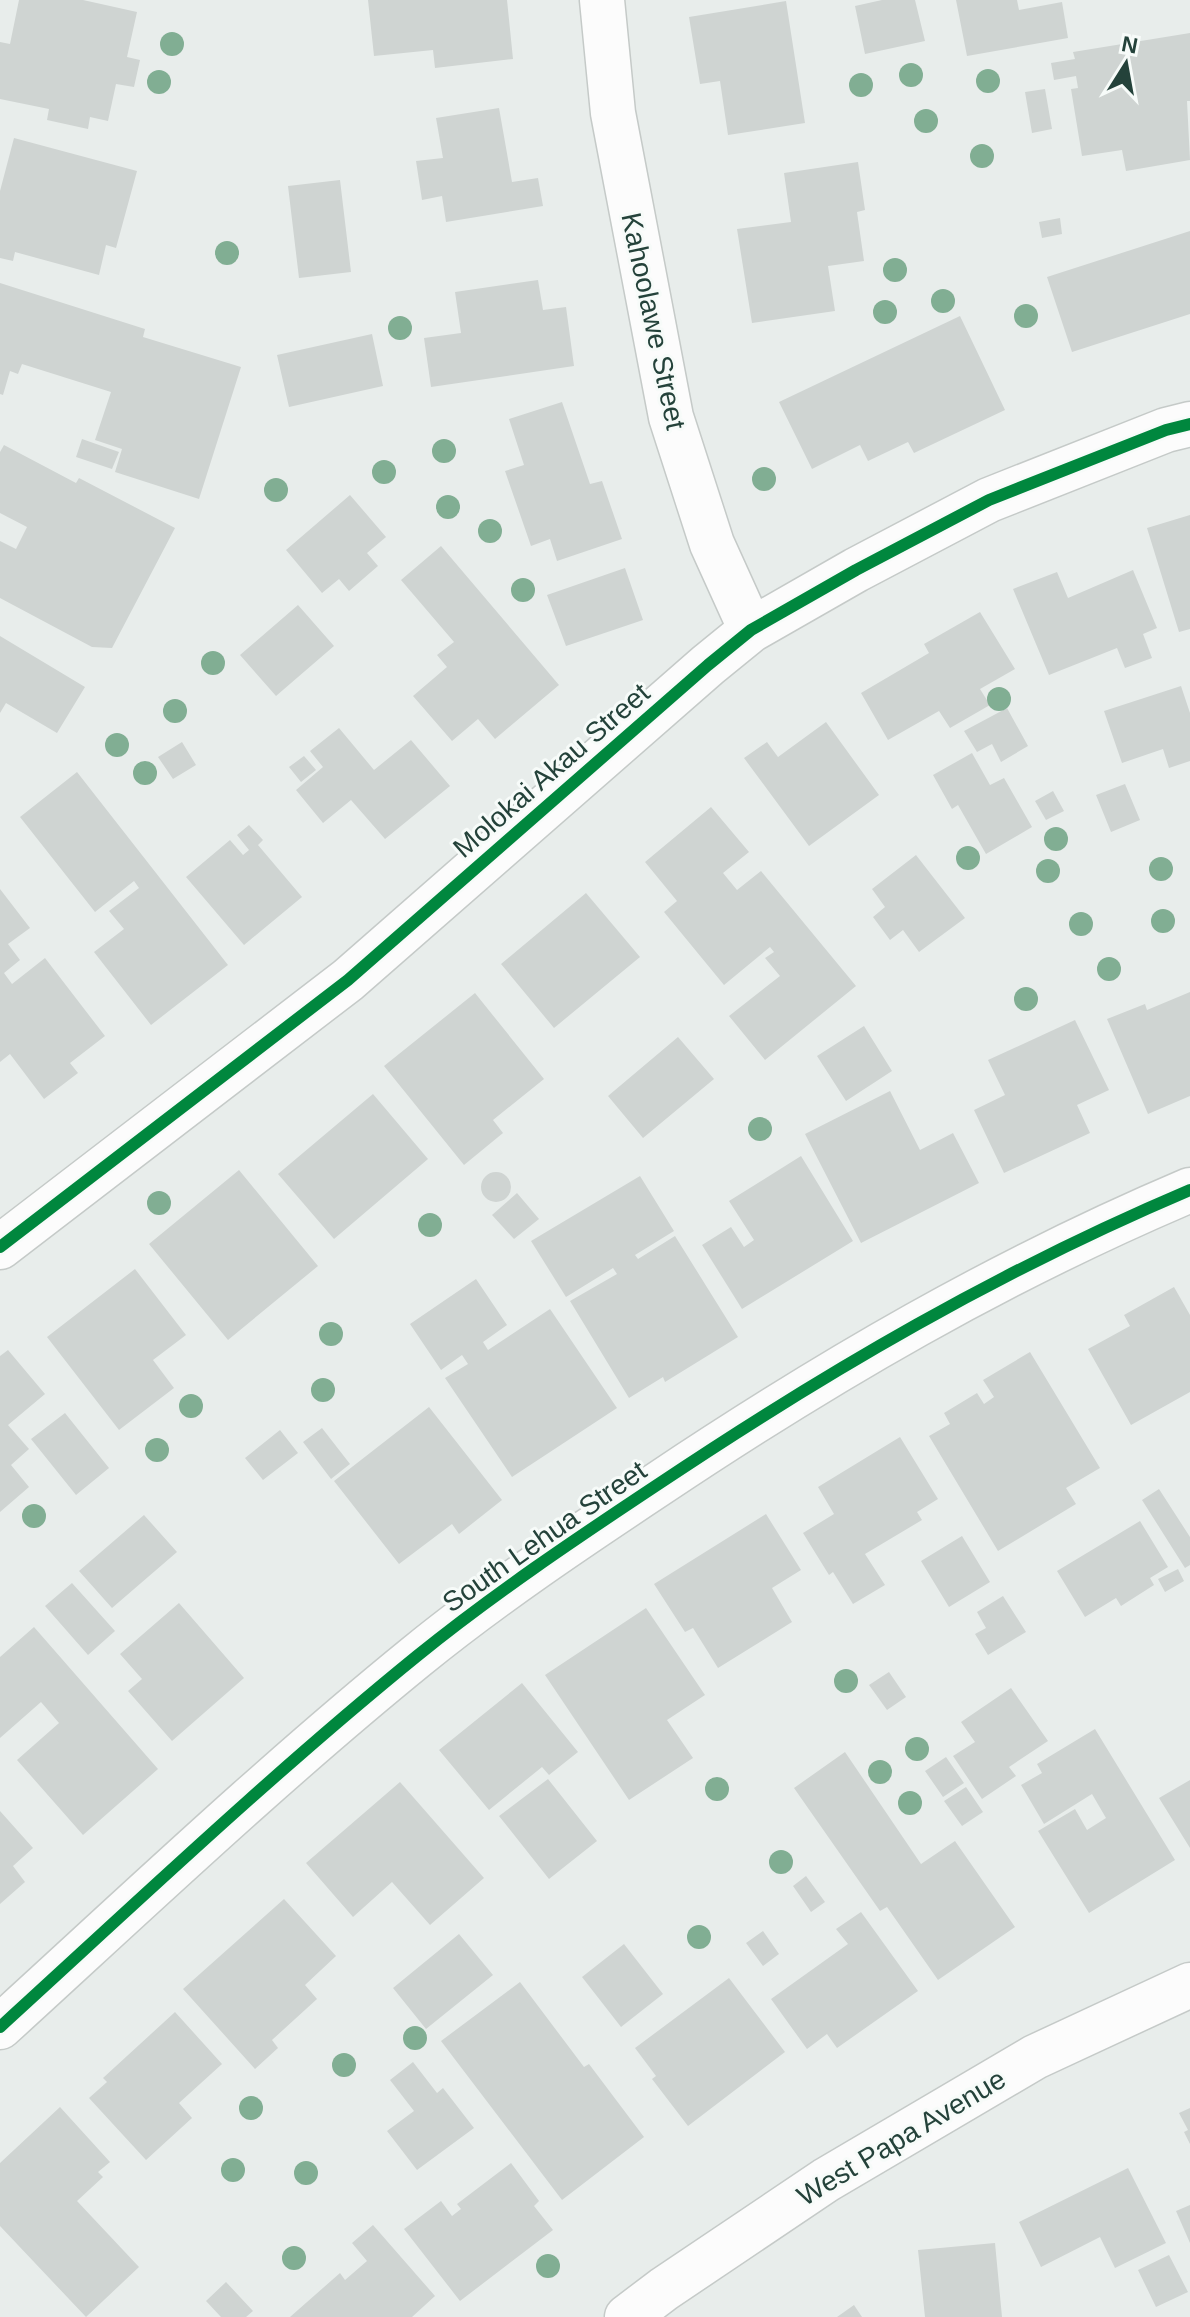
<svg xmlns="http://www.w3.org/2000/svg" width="1190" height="2317" viewBox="0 0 1190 2317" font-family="Helvetica,sans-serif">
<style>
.building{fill:#cfd4d2}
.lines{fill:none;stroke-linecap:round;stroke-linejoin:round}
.minor-casing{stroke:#c5cac8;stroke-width:47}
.tertiary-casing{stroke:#c5cac8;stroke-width:47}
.minor{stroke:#fcfcfc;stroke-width:44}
.tertiary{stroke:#fcfcfc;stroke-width:44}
.cycleway-casing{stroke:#f7fbf9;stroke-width:17}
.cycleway{stroke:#00873e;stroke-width:12}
.tree{fill:#81ae93}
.labels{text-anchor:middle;stroke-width:6;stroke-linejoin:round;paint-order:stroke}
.street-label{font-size:28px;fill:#24423a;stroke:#f7fbf9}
</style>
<rect width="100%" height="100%" fill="#e8edeb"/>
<!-- building -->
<path class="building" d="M19,0H83L137,12L127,57L140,60L134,87L116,84L108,121L90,117L88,129L47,120L49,109L0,99V42L10,44Z
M368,0H507L513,59L435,68L433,50L374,56Z
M882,0H915L925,41L865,54L855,6Z
M956,0H1017L1019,10L1062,2L1068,38L967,56Z
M786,1L805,123L728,135L720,81L700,84L689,17Z
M1190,33V101H1187L1190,160L1126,171L1122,150L1082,156L1071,89L1078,88L1076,76L1054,80L1051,63L1075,59L1073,52Z
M1045,89L1052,129L1032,133L1025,92Z
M499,108L512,182L538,178L543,206L446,222L442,196L422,200L416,161L443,158L436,118Z
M14,138L137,171L116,248L106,245L99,275L15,252L13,261L0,258V191Z
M858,162L865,210L857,212L864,261L828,266L835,311L752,323L737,229L791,222L784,173Z
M340,180L351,272L299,278L288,186Z
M1060,218L1062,234L1042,238L1039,222Z
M1190,231V314L1072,352L1047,277Z
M538,280L543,310L566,307L574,366L431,387L424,338L461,333L455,292Z
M0,283L145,329L143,337L241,367L199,499L115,472L122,449L95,440L111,392L22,364L18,374L10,371L3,395L0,394Z
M960,316L1005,410L914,453L908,442L868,461L860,445L812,469L779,402Z
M372,334L383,386L289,407L277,355Z
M562,402L590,484L602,481L622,539L557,561L550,539L531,546L505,471L524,465L509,419Z
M82,439L119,452L112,469L76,457Z
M4,445L76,483L79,478L175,528L112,648L92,647L0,598V541L16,549L27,527L0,513V452Z
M350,495L386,537L367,553L378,566L349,591L339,579L322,593L286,550Z
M1190,515V629L1179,632L1147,528Z
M441,546L559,685L495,739L478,719L452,741L413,696L447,667L437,655L454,642L401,580Z
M625,568L643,620L566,646L547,595Z
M1133,570L1157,628L1143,634L1152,658L1125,668L1117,648L1049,675L1013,589L1057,572L1068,598Z
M298,605L334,646L276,696L240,655Z
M980,612L1015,669L980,689L990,705L950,728L939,711L888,740L861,693L929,653L924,644Z
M0,636L85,687L57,733L6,703L0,713Z
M1181,686L1190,713V761L1169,768L1163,749L1122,763L1104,711Z
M1007,708L1028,746L1001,762L992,744L977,752L964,731Z
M826,722L879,795L809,846L744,758L767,742L778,757Z
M339,728L374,770L411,740L450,786L385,839L351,800L323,823L296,790L323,767L310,751Z
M182,742L196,765L173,779L158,757Z
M972,753L990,785L1004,778L1032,827L986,854L958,805L952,809L933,775Z
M304,756L316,770L301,782L289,767Z
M77,772L228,965L151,1025L94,952L124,929L109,911L139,888L134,881L95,912L20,817Z
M1125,784L1140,820L1111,832L1096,795Z
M1053,791L1064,811L1046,820L1035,801Z
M711,807L749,852L723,873L737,890L761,871L856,986L765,1060L729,1016L780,976L765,958L774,952L770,947L724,985L664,912L677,901L645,862Z
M249,825L263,840L258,845L302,897L244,945L186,877L230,840L243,855L249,850L237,835Z
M916,855L965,918L919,952L903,930L890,940L873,917L885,907L872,889Z
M0,889L30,928L8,944L20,960L4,973L12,984L45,958L105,1036L70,1063L78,1073L44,1099L10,1054L0,1062Z
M586,893L640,957L554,1028L501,964Z
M1190,992V1096L1148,1114L1107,1019L1145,1004L1147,1010Z
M475,993L544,1079L493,1120L503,1133L464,1165L384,1066Z
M1075,1020L1109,1090L1077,1105L1090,1133L1004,1173L974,1110L1005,1095L988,1060Z
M864,1026L892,1071L846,1101L817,1056Z
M678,1037L714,1079L643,1138L608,1096Z
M890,1091L920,1150L953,1133L979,1183L861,1243L805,1134Z
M373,1094L428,1159L334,1239L278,1174Z
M801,1156L853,1241L742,1309L702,1245L731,1227L744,1247L754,1240L729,1201Z
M239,1170L318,1266L228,1340L149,1244Z
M481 1187a15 15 0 1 1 30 0a15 15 0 1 1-30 0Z
M640,1176L674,1231L635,1255L638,1259L675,1236L738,1337L665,1382L663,1377L629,1398L570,1301L617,1274L613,1268L566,1297L531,1241Z
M517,1193L539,1219L514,1239L492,1215Z
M135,1269L186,1335L153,1360L174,1388L119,1430L47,1337Z
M476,1279L507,1325L483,1342L488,1350L550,1309L617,1408L512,1477L445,1378L468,1364L462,1355L441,1370L410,1324Z
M1174,1287L1190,1315V1392L1131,1425L1088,1349L1130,1326L1124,1315Z
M8,1350L45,1394L8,1425L29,1449L11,1465L29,1487L0,1512V1356Z
M1030,1352L1100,1468L1066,1488L1076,1504L998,1551L929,1436L950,1424L944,1413L977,1393L984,1404L994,1397L983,1380Z
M429,1407L502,1500L459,1534L452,1524L399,1564L334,1481Z
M65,1413L109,1468L76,1495L31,1439Z
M322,1428L350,1464L331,1479L303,1442Z
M280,1430L298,1453L263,1480L245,1458Z
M900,1437L938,1499L917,1512L922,1520L865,1554L885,1585L853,1604L833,1572L829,1575L803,1533L834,1514L818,1487Z
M1159,1489L1190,1537V1565L1185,1568L1142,1500Z
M766,1514L801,1570L772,1588L792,1622L718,1668L693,1628L685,1632L654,1584Z
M144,1515L177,1552L112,1608L79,1571Z
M1140,1521L1168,1567L1150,1578L1154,1585L1121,1606L1116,1598L1085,1617L1057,1571Z
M962,1536L990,1582L949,1607L921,1561Z
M1178,1569L1184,1581L1165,1592L1158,1579Z
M72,1583L115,1631L88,1655L45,1606Z
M1003,1596L1026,1632L988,1655L975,1634L986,1628L977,1612Z
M179,1603L244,1678L172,1741L128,1691L142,1679L120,1654Z
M646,1608L705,1695L667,1720L693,1758L629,1800L545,1675Z
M34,1627L158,1769L83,1835L17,1760L59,1723L41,1702L0,1738V1657Z
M889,1672L906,1697L887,1710L869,1685Z
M522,1683L578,1752L549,1775L542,1767L489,1810L439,1750Z
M1011,1688L1048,1741L1009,1767L1016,1776L982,1799L953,1756L975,1742L961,1722Z
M1095,1729L1175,1860L1089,1913L1038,1831L1075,1809L1087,1830L1106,1818L1092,1794L1044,1824L1021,1785L1042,1773L1037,1764Z
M845,1752L921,1864L955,1841L1015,1927L938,1980L887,1907L880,1911L794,1788Z
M946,1757L964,1783L943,1797L925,1771Z
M548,1779L597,1841L549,1879L499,1816Z
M1190,1780V1848L1159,1798Z
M400,1782L484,1878L430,1925L392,1882L353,1917L306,1863Z
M966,1787L983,1812L962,1826L944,1801Z
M0,1811L33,1848L13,1866L25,1882L0,1904Z
M806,1876L825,1902L811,1912L793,1886Z
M284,1899L336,1956L305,1985L317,1999L272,2040L278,2048L255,2069L183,1989Z
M861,1912L918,1991L837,2048L827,2034L807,2049L771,1999L848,1944L836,1929Z
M763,1931L779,1954L763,1966L746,1943Z
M459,1934L493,1975L426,2029L393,1988Z
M624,1944L663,1994L621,2027L582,1977Z
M729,1978L785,2052L688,2126L652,2079L656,2076L635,2048Z
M520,1982L584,2067L589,2064L644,2137L562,2200L441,2041Z
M175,2012L222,2064L179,2103L192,2118L146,2160L89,2098L107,2082L103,2078Z
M413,2062L437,2093L443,2088L474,2128L417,2170L387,2131L414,2111L390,2080Z
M60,2107L110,2162L98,2172L103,2177L77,2201L139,2267L86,2317L0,2226V2163Z
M1190,2108V2144L1184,2132L1188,2130L1179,2113Z
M511,2163L539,2201L534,2206L553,2230L460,2301L404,2229L441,2201L452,2216L461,2209L457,2204Z
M1128,2168L1166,2243L1115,2268L1100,2237L1041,2267L1019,2222Z
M1190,2205V2243L1176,2211Z
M373,2225L435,2296L412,2317H290L340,2273L345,2280L367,2261L352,2243Z
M995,2243L1002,2317H925L918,2250Z
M1169,2255L1188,2292L1156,2307L1138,2270Z
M226,2282L253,2311L246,2317H221L206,2301Z
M854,2305L862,2317H837Z"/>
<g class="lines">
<!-- minor casing -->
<g class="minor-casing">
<path id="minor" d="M602,0L613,113L671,417L712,544L751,630
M0,1247L348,980L708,665L751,630L856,570L989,500L1166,430L1190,424
M0,2027C137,1902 273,1773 417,1656C492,1595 577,1538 657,1485C829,1370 999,1271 1190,1190"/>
</g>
<!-- tertiary casing -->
<g class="tertiary-casing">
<path id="tertiary" d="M627,2317L664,2289L826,2180L1035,2057L1190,1985"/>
</g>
<!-- minor -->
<use href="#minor" class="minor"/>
<!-- tertiary -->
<use href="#tertiary" class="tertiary"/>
<!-- cycleway casing -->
<g class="cycleway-casing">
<path id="cycleway" d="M0,1247L348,980L708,665L751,630L856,570L989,500L1166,430L1190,424
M0,2027C137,1902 273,1773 417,1656C492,1595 577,1538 657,1485C829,1370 999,1271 1190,1190"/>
</g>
<!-- cycleway -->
<use href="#cycleway" class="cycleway"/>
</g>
<!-- trees -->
<g class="tree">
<circle cx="172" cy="44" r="12"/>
<circle cx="911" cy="75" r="12"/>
<circle cx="988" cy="81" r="12"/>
<circle cx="159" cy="82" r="12"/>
<circle cx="861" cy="85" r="12"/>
<circle cx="926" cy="121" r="12"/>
<circle cx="982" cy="156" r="12"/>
<circle cx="227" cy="253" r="12"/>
<circle cx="895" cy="270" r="12"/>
<circle cx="943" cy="301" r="12"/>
<circle cx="885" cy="312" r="12"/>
<circle cx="1026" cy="316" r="12"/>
<circle cx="400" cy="328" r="12"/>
<circle cx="444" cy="451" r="12"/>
<circle cx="384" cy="472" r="12"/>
<circle cx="764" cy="479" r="12"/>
<circle cx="276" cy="490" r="12"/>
<circle cx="448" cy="507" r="12"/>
<circle cx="490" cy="531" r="12"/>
<circle cx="523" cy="590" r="12"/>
<circle cx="213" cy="663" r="12"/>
<circle cx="999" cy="699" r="12"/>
<circle cx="175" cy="711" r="12"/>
<circle cx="117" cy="745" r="12"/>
<circle cx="145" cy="773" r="12"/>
<circle cx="1056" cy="839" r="12"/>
<circle cx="968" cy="858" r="12"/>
<circle cx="1161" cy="869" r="12"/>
<circle cx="1048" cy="871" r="12"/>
<circle cx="1163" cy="921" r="12"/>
<circle cx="1081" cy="924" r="12"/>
<circle cx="1109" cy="969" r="12"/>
<circle cx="1026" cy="999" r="12"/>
<circle cx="760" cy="1129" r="12"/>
<circle cx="159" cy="1203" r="12"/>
<circle cx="430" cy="1225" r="12"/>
<circle cx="331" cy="1334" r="12"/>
<circle cx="323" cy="1390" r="12"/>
<circle cx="191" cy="1406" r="12"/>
<circle cx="157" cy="1450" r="12"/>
<circle cx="34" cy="1516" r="12"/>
<circle cx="846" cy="1681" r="12"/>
<circle cx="917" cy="1749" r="12"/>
<circle cx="880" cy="1772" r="12"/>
<circle cx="717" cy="1789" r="12"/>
<circle cx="910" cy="1803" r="12"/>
<circle cx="781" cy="1862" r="12"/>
<circle cx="699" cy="1937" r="12"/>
<circle cx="415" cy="2038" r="12"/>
<circle cx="344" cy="2065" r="12"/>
<circle cx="251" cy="2108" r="12"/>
<circle cx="233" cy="2170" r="12"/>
<circle cx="306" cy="2173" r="12"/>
<circle cx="294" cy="2258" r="12"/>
<circle cx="548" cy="2266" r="12"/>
</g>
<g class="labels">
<!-- street labels -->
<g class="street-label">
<text transform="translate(654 321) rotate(78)" y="10">Kahoolawe Street</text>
<text transform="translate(551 770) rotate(-41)" y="10">Molokai Akau Street</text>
<text transform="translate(544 1536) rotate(-35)" y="10">South Lehua Street</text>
<text transform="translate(901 2137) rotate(-31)" y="10">West Papa Avenue</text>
</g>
</g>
<!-- north arrow -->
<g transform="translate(1126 64) rotate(11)" stroke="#f7fbf9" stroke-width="6" paint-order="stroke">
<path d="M0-6L14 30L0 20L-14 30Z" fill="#24423a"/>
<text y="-12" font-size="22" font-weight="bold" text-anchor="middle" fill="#24423a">N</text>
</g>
</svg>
